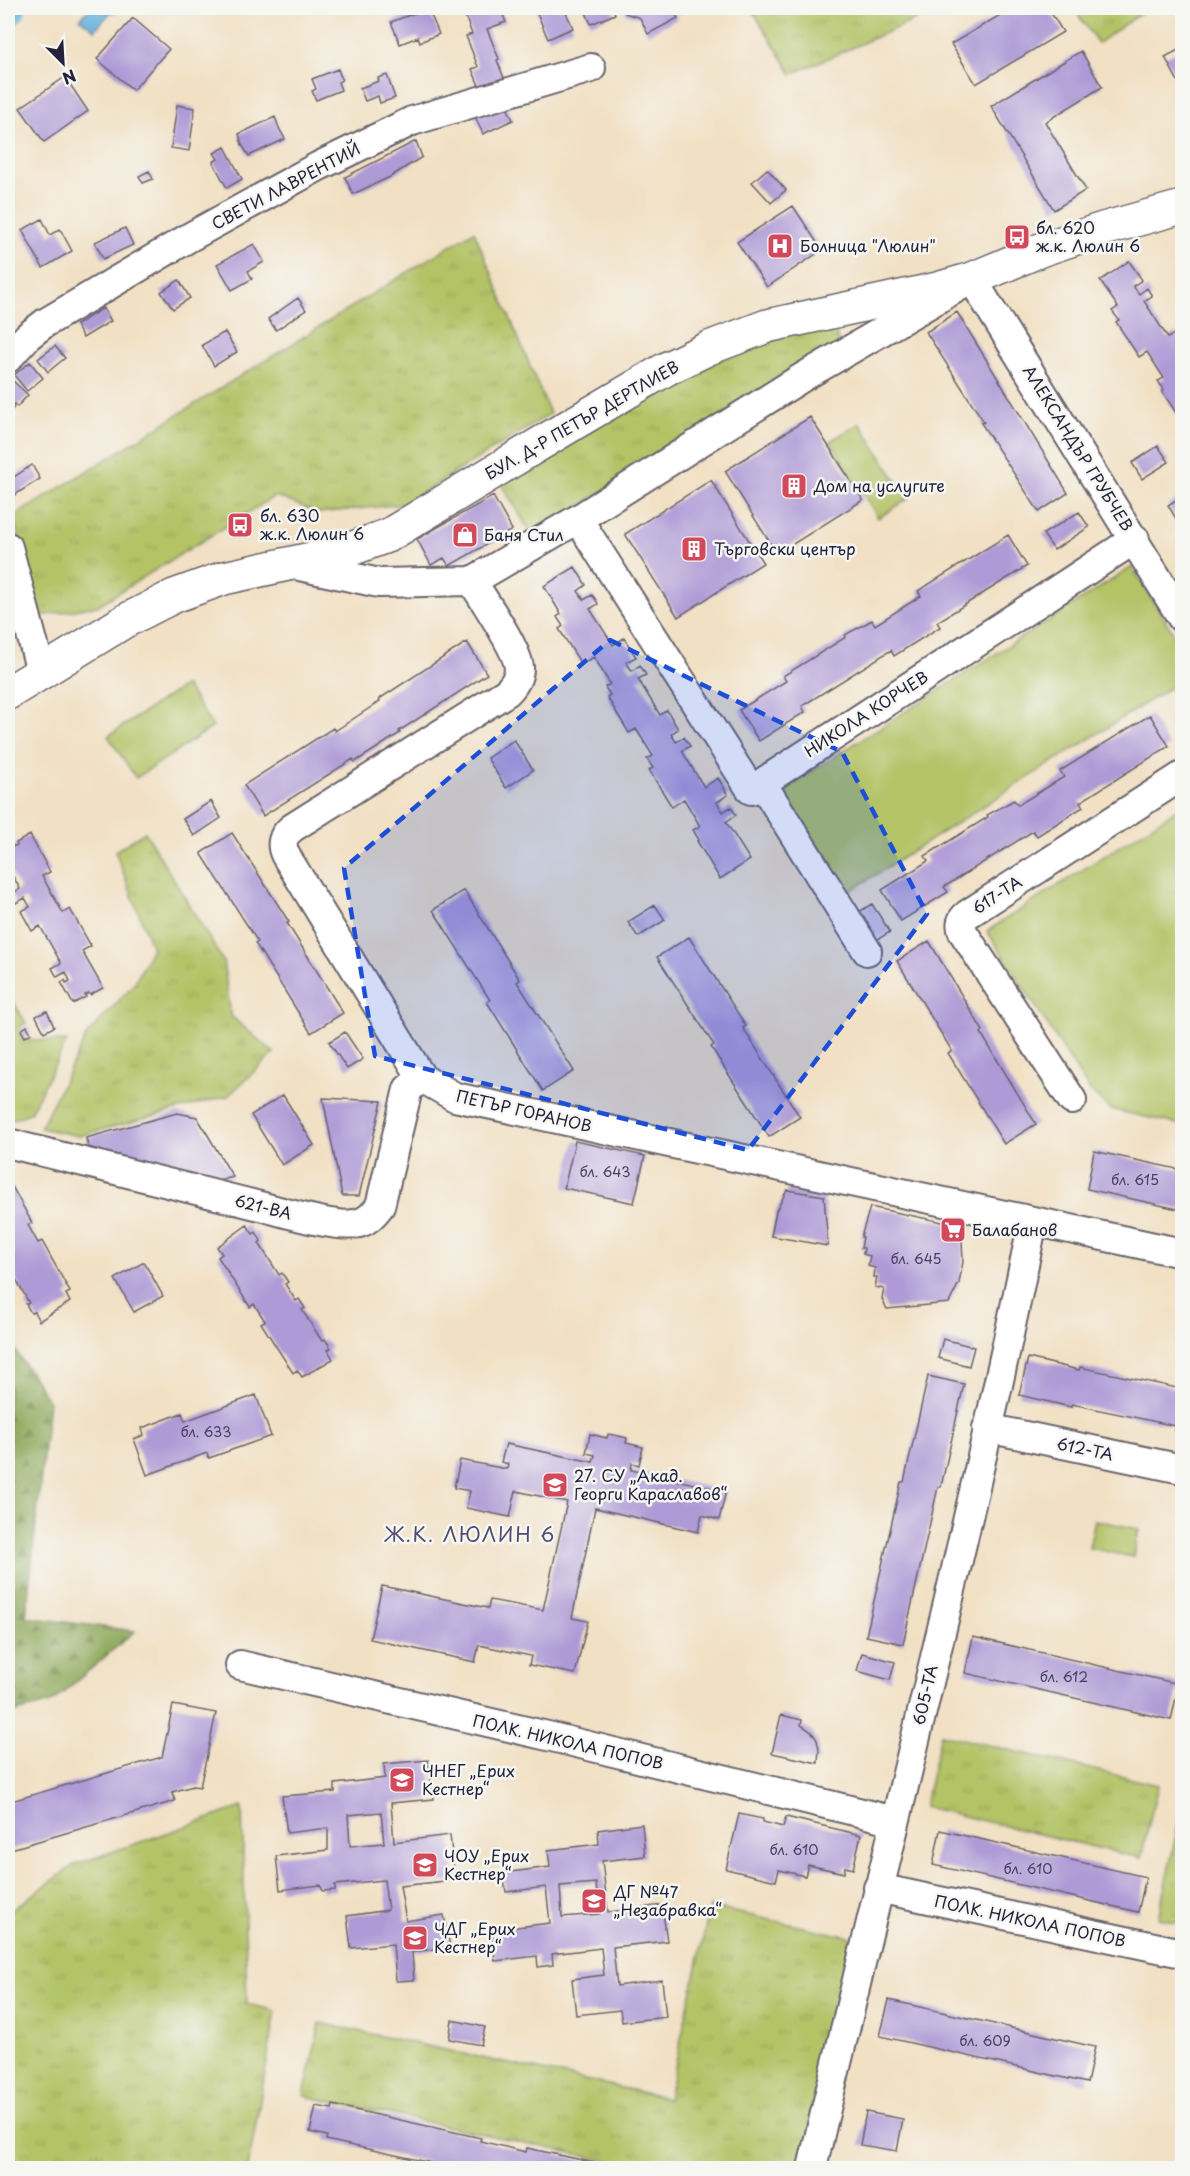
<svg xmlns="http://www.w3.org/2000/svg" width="1190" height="2176" viewBox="0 0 1190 2176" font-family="'Playpen Sans',sans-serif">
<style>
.grass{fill:url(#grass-tufts);stroke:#6a7250;stroke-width:1.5}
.forest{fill:url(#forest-firs);stroke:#58664b;stroke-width:1.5}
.green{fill:#b3c366;stroke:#6a7250;stroke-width:1.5}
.water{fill:#5fafda;stroke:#40688a;stroke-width:1.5}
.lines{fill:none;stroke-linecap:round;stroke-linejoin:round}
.river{stroke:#5fafda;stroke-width:34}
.building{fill:#ae9ad6;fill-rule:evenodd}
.minor-casing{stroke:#6a646b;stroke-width:32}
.major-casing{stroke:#6a646b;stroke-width:36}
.minor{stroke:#fff;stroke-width:28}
.major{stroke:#fff;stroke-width:33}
.marked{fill:#1d4ed8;fill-opacity:0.2;stroke:#1d4ed8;stroke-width:4.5;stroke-dasharray:12 8;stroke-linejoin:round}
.labels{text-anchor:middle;stroke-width:5;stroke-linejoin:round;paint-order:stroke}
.number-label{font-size:14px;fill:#454062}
.street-label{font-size:16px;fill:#22223b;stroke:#f6f6f2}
.poi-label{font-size:16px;fill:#22223b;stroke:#f6f6f2;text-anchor:start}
.quarter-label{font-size:20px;letter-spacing:1.5px;fill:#534c71;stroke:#f6f6f2}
</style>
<defs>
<pattern id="grass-tufts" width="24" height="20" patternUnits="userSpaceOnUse" patternTransform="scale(1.5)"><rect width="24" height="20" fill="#b3c366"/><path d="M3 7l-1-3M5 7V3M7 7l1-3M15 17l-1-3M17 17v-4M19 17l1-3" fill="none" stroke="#9aa759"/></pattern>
<pattern id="forest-firs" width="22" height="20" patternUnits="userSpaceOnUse" patternTransform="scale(1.5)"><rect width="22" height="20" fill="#8ea95b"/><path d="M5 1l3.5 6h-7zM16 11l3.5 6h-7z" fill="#74894c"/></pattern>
</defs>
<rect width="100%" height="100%" fill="#f6f6f2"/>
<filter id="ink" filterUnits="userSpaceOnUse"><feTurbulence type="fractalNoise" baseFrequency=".0167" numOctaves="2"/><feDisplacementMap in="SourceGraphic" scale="12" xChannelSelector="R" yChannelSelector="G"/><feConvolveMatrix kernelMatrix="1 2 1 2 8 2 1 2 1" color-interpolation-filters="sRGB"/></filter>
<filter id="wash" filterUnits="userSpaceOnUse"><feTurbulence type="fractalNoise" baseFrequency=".008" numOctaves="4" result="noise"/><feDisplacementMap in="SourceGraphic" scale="24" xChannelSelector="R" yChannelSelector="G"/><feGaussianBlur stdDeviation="1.35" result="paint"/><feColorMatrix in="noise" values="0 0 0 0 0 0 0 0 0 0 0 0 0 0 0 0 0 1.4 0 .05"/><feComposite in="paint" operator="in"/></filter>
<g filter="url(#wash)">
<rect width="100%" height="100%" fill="#f1e0c3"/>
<!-- grass -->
<path class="grass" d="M751,8H942L792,74Z
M1073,8H1148L1098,43Z
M474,231L550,414L404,504L319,513L275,496L97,606L41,616L13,517Z
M833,320L839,345L532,535L501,484L557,455L582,430L712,355Z
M145,832L223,961L231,1016L274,1053L228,1096L79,1136L40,1128L87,1035L134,984L152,948L115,851Z
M8,993L26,1023L18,1028L24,1040L67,1041L30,1113L8,1121Z
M941,1734L1158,1785L1141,1858L924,1807Z
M242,1807L247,2004L276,2011L248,2168H8V1913L74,1865Z
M1182,1808V1924L1158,1918Z
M710,1907L851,1937L801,2168H642L304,2096L320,2023L668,2098Z"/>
<!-- forest -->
<path class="forest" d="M11,1344L49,1401L26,1617L135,1631L51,1703L16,1712L8,1709V1346Z"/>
<!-- green -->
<path class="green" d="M860,423L908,499L878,518L830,441Z
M1132,567L1182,647V680L847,893L782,790Z
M185,685L213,727L136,778L108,736Z
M1182,806V1125L1110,1109L1090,1091L987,931Z
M1095,1520L1139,1529L1133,1557L1089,1548Z"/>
<!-- water -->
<path class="water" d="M90,8H121L116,12H111L95,30L80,19Z"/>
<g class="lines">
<!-- river -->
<path class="river" d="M8,10L9,8"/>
</g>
<g id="blocks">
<!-- building -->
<path class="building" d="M428,8L439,34L420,42L418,37L400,44L391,22Z
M462,8H500L506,22L487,29L499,59L497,60L504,78L480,88L472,69L478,67L466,36L472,34Z
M535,8H564L573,28L548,39Z
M584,8H613L615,14L591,24Z
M627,8H672L678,18L648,34L640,18L625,13Z
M677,8H694L679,14Z
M1012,8H1048L1063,32L976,84L951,44Z
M133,18L169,49L133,90L97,59Z
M1182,48V89L1165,57Z
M1081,51L1102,87L1045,122L1086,190L1054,210L991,106Z
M338,69L342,80L338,82L341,90L316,100L312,91L316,89L312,79Z
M387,75L395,98L380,103L378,96L365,101L360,88L379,81L378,78Z
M65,77L88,111L44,142L20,108Z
M504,101L513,120L483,134L474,114Z
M177,105L195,108L189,151L171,148Z
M275,117L279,128L285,139L249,156L242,145L239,134Z
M416,141L422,157L390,177L353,194L345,177Z
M225,147L242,179L227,188L213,162L218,159L214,153Z
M767,169L786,190L771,203L752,182Z
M149,171L153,179L143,183L139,176Z
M793,206L822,250L767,287L737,242Z
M42,219L50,235L60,229L72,251L43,268L22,230Z
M125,228L133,245L103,259L95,242Z
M254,244L264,262L248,271L252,279L232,290L217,264Z
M1129,261L1142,280L1133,286L1139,294L1147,288L1152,296L1144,301L1168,338L1175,333L1182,345V353L1180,355L1182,360V422L1162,391L1164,390L1158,381L1164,378L1147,352L1139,357L1116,322L1119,320L1112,311L1118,307L1100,281Z
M179,280L190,298L173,309L161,292Z
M298,298L306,310L276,330L268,319Z
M103,308L111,321L83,338L76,325Z
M957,312L1068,493L1039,512L981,423L984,422L926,332Z
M225,332L237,352L214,366L202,345Z
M55,346L65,358L48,372L38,359Z
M30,362L43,378L27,391L14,375Z
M12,380L28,395L17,407L8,398V385Z
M8,402L14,407L8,415Z
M810,417L863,500L777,554L725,471Z
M1158,446L1169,462L1142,479L1132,463Z
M32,465L40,479L10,498L8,494V481Z
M711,480L763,563L678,617L625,534Z
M493,496L512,530L449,566L444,558L431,565L417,539Z
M1181,497L1182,499V529L1168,505Z
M1079,512L1089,527L1054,550L1043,534Z
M1008,535L1027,566L937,622L940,627L894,656L891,650L802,706L805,712L759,741L739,710L786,681L783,676L846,637L845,635L872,620L875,625L921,596L918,591Z
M575,567L586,585L578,591L584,600L592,595L596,600L598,604L590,609L613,645L624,638L636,657L626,662L632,671L640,665L646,675L638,679L660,715L667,710L678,729L671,734L676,742L684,737L690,746L682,751L704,787L718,778L728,795L717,802L723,812L731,807L736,815L726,822L750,860L720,879L697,841L699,840L693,830L700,826L684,799L672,807L649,770L653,768L647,759L653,756L636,729L629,733L607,697L610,695L605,687L610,684L594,657L581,664L559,629L563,626L557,617L561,614L544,586Z
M467,642L487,674L399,731L400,733L377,748L355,762L353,759L263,816L244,785L333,728L335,731L380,701L379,699Z
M1150,715L1169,746L1080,802L1083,807L1037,836L1033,831L944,887L948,892L901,921L882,890L928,861L925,856L988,817L987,815L1014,800L1018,805L1064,777L1060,771Z
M514,740L533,770L506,788L487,758Z
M211,801L221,818L194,836L183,819Z
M232,833L289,922L287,923L343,1013L311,1033L255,943L258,942L201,853Z
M30,835L50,872L42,876L63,913L70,909L91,946L82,951L103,988L90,995L89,993L85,995L86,997L73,1004L61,982L65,980L66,983L70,981L66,972L57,977L52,968L61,963L40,926L32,931L21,911L30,907L25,898L16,903L11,894L20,889L8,867V848L17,845L16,843Z
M464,890L520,980L517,982L574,1071L543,1091L487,1002L490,1000L433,910Z
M872,904L890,932L875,941L857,913Z
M655,905L665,920L638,937L628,922Z
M689,937L746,1026L743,1028L800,1117L769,1137L711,1047L714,1045L657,957Z
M929,941L983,1031L981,1033L1036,1124L1004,1144L948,1053L952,1051L897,961Z
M47,1011L54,1027L44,1032L36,1016Z
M27,1026L31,1033L25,1037L21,1030Z
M345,1032L363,1059L347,1069L329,1042Z
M283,1095L314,1145L282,1165L251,1115Z
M323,1098L382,1101L359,1196H342Z
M177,1113L197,1117L233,1177L215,1182L88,1147L86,1138Z
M575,1141L645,1156L634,1203L564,1188Z
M1094,1151L1182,1170V1210L1087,1189Z
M8,1179L32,1223L28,1225L38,1243L42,1241L70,1292L66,1294L70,1302L39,1321L34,1312L31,1313L26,1304L29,1303L11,1270L8,1272Z
M787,1190L824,1196L828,1246L771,1236L776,1211Z
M870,1207L962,1226L959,1239L962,1240L963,1262L959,1283L949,1303L887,1309L882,1299L884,1289L875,1287L877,1277H874L875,1268L868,1266L870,1256L863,1254L864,1248H861L863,1237H861Z
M247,1225L253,1234L256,1232L261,1241L259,1243L279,1275L282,1273L288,1282L285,1284L296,1301L299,1299L305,1308L302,1310L320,1338L322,1341L325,1339L331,1348L328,1350L333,1359L302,1377L297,1370L293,1373L261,1323L265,1321L254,1304L250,1307L218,1257L222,1254L217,1247Z
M144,1262L163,1296L134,1312L115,1279Z
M943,1339L974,1347L969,1366L938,1358Z
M1028,1358L1079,1370L1080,1367L1182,1389V1433L1174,1431L1176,1426L1072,1404L1071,1407L1019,1395Z
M928,1376L964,1384L941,1487H938L903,1644L866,1636L901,1482H904Z
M256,1395L271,1436L209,1458L207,1453L147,1475L134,1439L144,1435L142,1428L182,1413L185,1421Z
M590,1434L607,1438L608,1434L619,1436L627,1438L626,1443L643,1447L639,1465L632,1463L631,1470L726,1491L719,1520L702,1515L698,1532L595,1508L572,1618L588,1621L575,1674L529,1665L531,1656L479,1645L475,1662L370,1639L382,1586L488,1608L490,1600L543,1610L567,1502L516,1491L510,1517L466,1508L470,1491L454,1488L460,1460L507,1469L508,1464L501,1462L506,1444L593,1462L595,1455L586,1453Z
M973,1637L1179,1684L1171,1720L965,1673Z
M862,1653L895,1662L890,1680L857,1671Z
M173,1705L216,1713L200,1787L193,1786L172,1792L175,1801L8,1850V1802L162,1757Z
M781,1715L802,1720L801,1725L812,1732L817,1740L819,1749L818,1763L772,1753Z
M428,1760L434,1799L391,1803L394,1842L450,1835L455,1880L400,1886L406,1921L444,1915L450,1947L412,1952L414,1980L396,1981L393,1944L351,1948L347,1916L388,1910L384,1880L335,1885V1890L323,1891L320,1885L280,1890L276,1856L328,1850V1828L287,1833L282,1796L335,1792V1784L385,1778L384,1764ZM381,1812L384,1843L350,1846L348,1815Z
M739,1814L763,1819V1822L783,1827L786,1817L861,1835L853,1869L845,1867L844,1873L808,1865L805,1876L779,1870L776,1881L726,1869Z
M642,1824L645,1856L602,1861L608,1912L662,1905L667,1941L613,1947L617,1986L662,1980L666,2017L622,2022L620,2010L576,2015L572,1979L604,1975L601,1948L552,1954L553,1965L538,1967L537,1956L495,1961L492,1930L550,1923L546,1887L506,1892L503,1873L550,1867L548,1850L599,1844L598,1830ZM596,1883L599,1914L562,1917L560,1886Z
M940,1830L1146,1877L1138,1912L933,1865Z
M889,2000L1095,2047L1087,2083L880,2036Z
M452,2020L485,2027L481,2045L449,2039Z
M333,2105L481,2138L480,2141L526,2152L527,2148L618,2168H455L326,2140L327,2136L310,2132L316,2106L332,2109Z
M866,2112L903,2119L897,2151L860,2145Z"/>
</g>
</g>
<g filter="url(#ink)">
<use href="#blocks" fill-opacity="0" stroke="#6a646b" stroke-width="1.5"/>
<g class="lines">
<!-- minor casing -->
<g class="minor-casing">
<path id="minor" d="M8,358L28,336L45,323L190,237L319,166L412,121L591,68
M578,519L751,790
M8,547L41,672
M295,565L379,583L472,581L578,519L803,377L972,279L1182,618
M472,581C483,599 518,650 519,668C519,678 514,685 507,692L292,828C282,836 280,845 286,856L422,1078L455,1097L1182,1253
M867,951L765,788V781L1135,539
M1072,1100L963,932C960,925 961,919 968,914L1182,776
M8,1146L12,1144L23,1147C102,1167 181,1187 260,1206C280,1211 335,1228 354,1224C366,1223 373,1215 380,1206L408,1089L422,1078
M987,1428L1182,1469
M240,1665L552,1737L895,1821
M878,1888L1182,1953
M812,2168C886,1853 968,1539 1033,1221"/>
</g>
<!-- major casing -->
<g class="major-casing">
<path id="major" d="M8,693L125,621L174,596L224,578L343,552L389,535L576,422L666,369L709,348L767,326L937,289L972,279L1043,249L1103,229L1182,207"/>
</g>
<!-- minor -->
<use href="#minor" class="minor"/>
<!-- major -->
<use href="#major" class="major"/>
</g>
</g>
<!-- marked area -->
<path class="marked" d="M610,640L842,752L927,914L748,1150L375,1056L344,868Z"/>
<!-- icons -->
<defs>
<g id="bus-square" transform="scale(1.35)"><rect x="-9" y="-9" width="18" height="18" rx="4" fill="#d1495b" stroke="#f6f6f2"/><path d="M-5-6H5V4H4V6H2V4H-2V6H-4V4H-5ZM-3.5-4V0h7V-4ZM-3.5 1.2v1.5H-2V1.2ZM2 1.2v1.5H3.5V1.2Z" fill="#fff"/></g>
<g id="hospital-square" transform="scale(1.35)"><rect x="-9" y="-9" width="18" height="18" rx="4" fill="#d1495b" stroke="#f6f6f2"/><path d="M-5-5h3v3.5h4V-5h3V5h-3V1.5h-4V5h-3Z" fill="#fff"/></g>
<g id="building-square" transform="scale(1.35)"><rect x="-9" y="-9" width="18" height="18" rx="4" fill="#d1495b" stroke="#f6f6f2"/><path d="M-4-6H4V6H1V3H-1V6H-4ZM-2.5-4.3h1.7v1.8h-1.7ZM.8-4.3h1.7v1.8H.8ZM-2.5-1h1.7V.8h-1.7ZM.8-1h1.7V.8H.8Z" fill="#fff"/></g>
<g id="shop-square" transform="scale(1.35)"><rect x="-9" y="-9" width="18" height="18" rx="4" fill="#d1495b" stroke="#f6f6f2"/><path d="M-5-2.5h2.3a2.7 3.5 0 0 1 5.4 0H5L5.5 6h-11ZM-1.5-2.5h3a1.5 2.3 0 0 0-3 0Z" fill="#fff"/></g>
<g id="supermarket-square" transform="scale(1.35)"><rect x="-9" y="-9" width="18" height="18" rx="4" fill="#d1495b" stroke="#f6f6f2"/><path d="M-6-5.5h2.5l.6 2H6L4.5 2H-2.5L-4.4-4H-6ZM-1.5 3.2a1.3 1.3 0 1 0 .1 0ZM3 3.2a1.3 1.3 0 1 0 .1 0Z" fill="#fff"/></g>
<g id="school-square" transform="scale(1.35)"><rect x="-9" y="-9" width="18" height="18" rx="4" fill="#d1495b" stroke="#f6f6f2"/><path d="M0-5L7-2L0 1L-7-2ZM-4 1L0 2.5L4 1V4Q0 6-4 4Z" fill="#fff"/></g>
</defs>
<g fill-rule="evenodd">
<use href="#bus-square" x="1017" y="237"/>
<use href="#hospital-square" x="780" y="246"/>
<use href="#building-square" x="794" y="486"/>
<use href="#bus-square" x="240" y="525"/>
<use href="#shop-square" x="465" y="535"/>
<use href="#building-square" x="694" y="549"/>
<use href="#supermarket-square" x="953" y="1230"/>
<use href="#school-square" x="555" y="1485"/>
<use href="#school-square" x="402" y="1780"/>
<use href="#school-square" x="425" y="1865"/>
<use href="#school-square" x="594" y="1901"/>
<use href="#school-square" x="415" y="1938"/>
</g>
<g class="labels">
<!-- number labels -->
<g class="number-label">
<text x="605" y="1177">бл. 643</text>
<text x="1135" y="1185">бл. 615</text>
<text x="916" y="1264">бл. 645</text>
<text x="206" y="1437">бл. 633</text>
<text x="1064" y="1682">бл. 612</text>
<text x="794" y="1855">бл. 610</text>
<text x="1028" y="1874">бл. 610</text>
<text x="985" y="2046">бл. 609</text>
</g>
<!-- street labels -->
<g class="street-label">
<text transform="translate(286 186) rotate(-28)" y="6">СВЕТИ ЛАВРЕНТИЙ</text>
<text transform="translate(582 420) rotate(-30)" y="6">БУЛ. Д-Р ПЕТЪР ДЕРТЛИЕВ</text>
<text transform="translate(1078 448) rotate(58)" y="6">АЛЕКСАНДЪР ГРУБЧЕВ</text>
<text transform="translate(866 714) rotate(-33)" y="6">НИКОЛА КОРЧЕВ</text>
<text transform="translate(997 895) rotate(-33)" y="6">617-ТА</text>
<text transform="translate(524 1111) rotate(13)" y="6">ПЕТЪР ГОРАНОВ</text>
<text transform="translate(263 1207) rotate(14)" y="6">621-ВА</text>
<text transform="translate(1085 1449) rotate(12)" y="6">612-ТА</text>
<text transform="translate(925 1695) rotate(-77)" y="6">605-ТА</text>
<text transform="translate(568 1742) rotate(13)" y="6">ПОЛК. НИКОЛА ПОПОВ</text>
<text transform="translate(1030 1921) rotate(12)" y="6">ПОЛК. НИКОЛА ПОПОВ</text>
</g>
<!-- poi labels -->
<g class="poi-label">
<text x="1036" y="234">бл. 620<tspan x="1036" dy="18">ж.к. Люлин 6</tspan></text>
<text x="800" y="252">Болница "Люлин"</text>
<text x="814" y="492">Дом на услугите</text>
<text x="260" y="522">бл. 630<tspan x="260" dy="18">ж.к. Люлин 6</tspan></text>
<text x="484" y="541">Баня Стил</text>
<text x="714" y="555">Търговски център</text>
<text x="972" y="1236">Балабанов</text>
<text x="574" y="1482">27. СУ „Акад.<tspan x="574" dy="18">Георги Караславов“</tspan></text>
<text x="422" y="1777">ЧНЕГ „Ерих<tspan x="422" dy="18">Кестнер“</tspan></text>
<text x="444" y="1862">ЧОУ „Ерих<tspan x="444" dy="18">Кестнер“</tspan></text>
<text x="614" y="1898">ДГ №47<tspan x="614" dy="18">„Незабравка“</tspan></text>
<text x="434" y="1935">ЧДГ „Ерих<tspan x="434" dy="18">Кестнер“</tspan></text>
</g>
<!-- quarter labels -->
<g class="quarter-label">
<text x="470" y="1542">Ж.К. ЛЮЛИН 6</text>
</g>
</g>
<!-- margin -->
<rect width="1190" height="2176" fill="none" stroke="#f6f6f2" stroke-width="30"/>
<!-- north arrow -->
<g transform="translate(63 63) rotate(156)" stroke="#f6f6f2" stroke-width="4.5" paint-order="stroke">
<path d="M0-4.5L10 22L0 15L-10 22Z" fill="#22223b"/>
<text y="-9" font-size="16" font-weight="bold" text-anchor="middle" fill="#22223b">N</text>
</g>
</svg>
